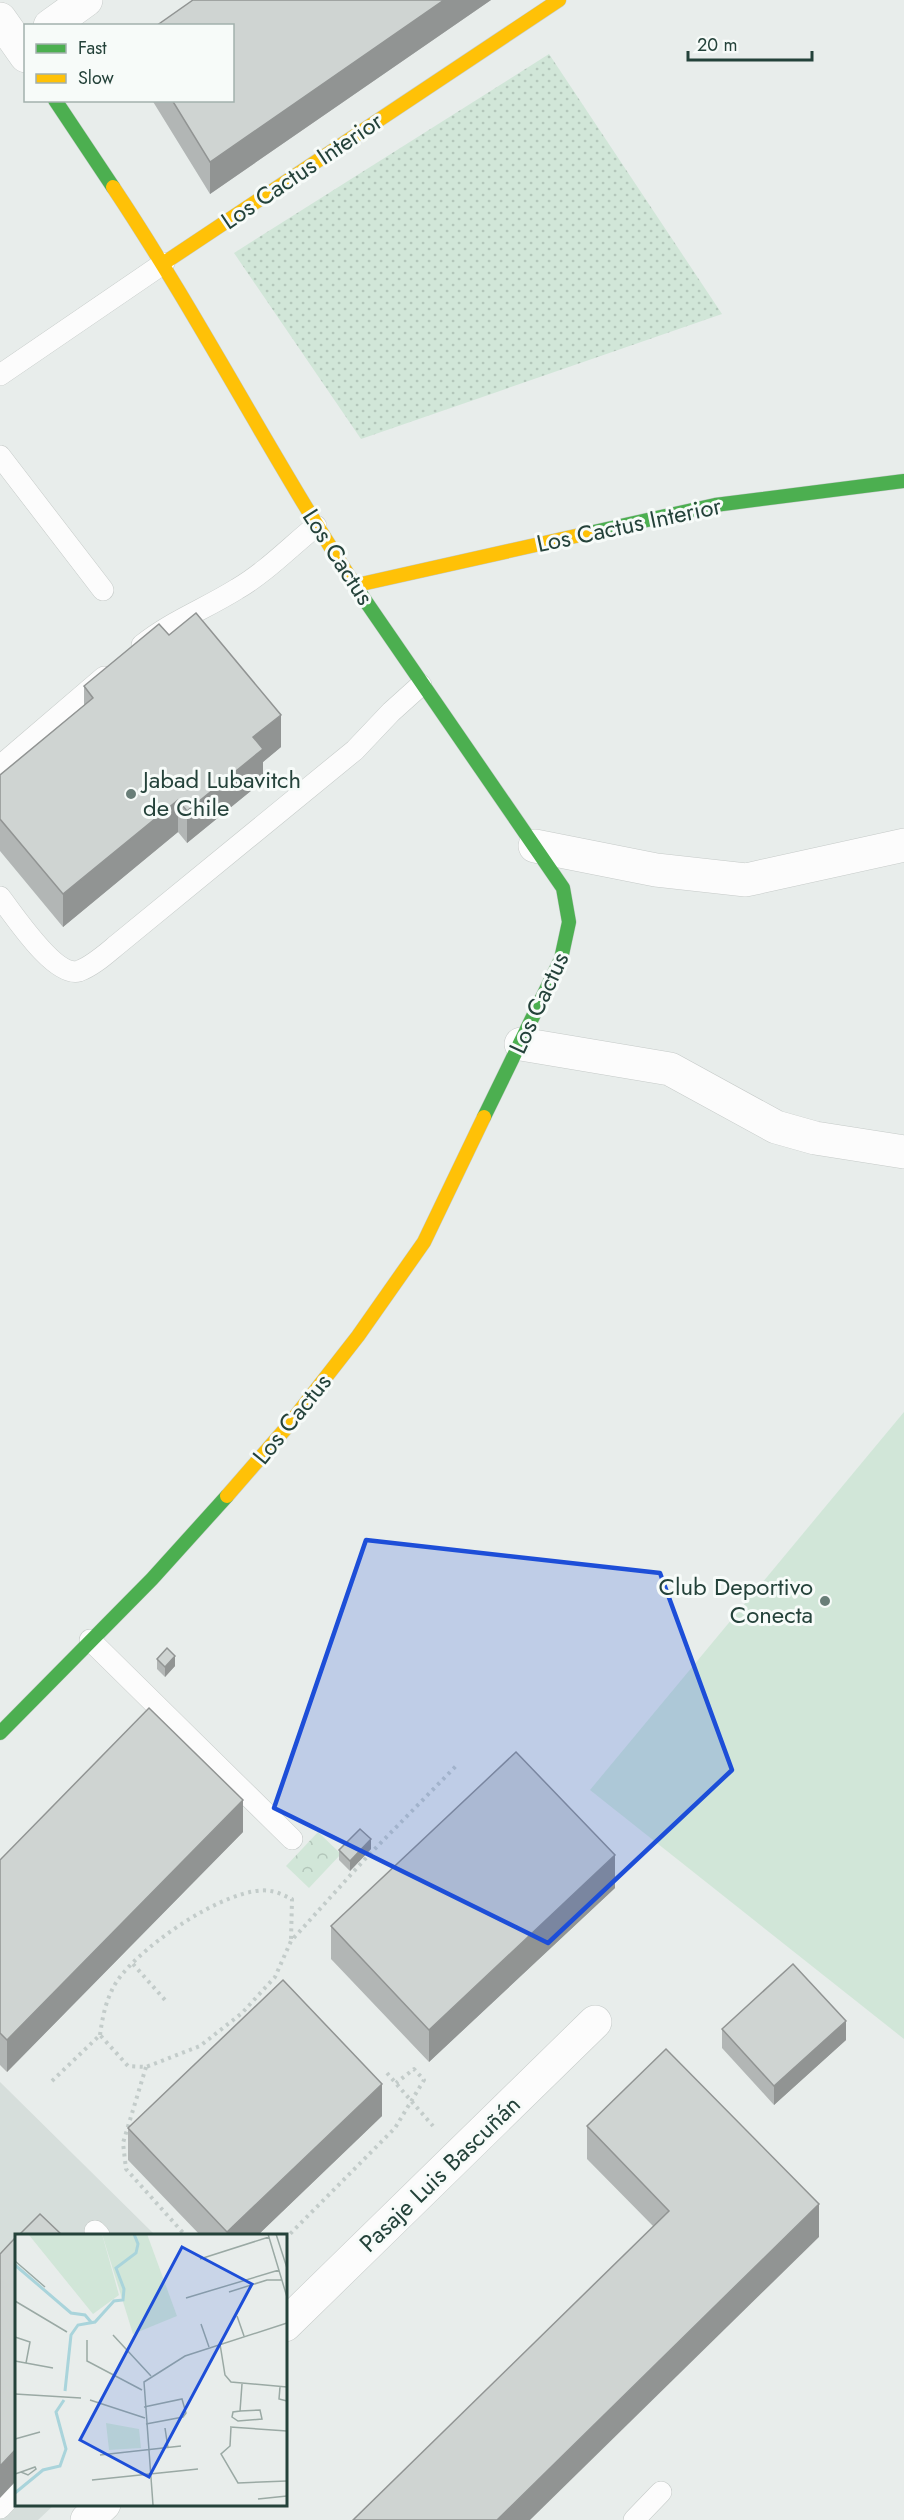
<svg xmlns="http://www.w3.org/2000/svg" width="904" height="2520" viewBox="0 0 904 2520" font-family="Jost,sans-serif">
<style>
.built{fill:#d6dedb}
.grass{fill:url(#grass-dots)}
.forest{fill:url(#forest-crowns)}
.pitch{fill:#d1e6d8}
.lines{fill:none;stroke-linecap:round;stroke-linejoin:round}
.lane-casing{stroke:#c5cac8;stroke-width:22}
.street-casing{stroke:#c5cac8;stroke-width:34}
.fast-casing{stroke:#c3cbc8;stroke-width:15}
.slow-casing{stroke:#c3cbc8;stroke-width:15}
.path{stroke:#c3ccca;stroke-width:4;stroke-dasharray:3 4.5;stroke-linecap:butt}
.lane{stroke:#fcfcfc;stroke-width:21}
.street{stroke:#fcfcfc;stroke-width:33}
.fast{stroke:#4caf50;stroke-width:14}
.slow{stroke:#ffc107;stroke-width:14}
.wall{fill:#b2b6b5}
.shaded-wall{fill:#919493}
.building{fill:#cfd4d2;stroke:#919493;stroke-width:1.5}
.marked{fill:#1d4ed8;fill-opacity:0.2;stroke:#1d4ed8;stroke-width:4.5;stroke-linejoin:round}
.poi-dot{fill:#697e78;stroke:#f7fbf9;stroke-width:2}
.labels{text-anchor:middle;stroke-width:6;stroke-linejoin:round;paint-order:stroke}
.street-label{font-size:24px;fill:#24423a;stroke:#f7fbf9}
.poi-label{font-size:24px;fill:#24423a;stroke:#f7fbf9;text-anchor:start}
.inset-river{fill:none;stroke:#a9d4db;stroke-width:3}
.inset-road{fill:none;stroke:#9aa9a4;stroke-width:1.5}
.view{fill:#1d4ed8;fill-opacity:0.15;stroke:#1d4ed8;stroke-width:3}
.inset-edge{fill:none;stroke:#24423a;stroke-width:3}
</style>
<defs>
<pattern id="grass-dots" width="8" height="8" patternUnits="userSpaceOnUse" patternTransform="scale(1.5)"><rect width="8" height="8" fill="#d1e6d8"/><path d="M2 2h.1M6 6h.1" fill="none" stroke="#b3c6ba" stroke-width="1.8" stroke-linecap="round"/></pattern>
<pattern id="forest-crowns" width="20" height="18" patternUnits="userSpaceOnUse" patternTransform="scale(1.5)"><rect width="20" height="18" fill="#d1e6d8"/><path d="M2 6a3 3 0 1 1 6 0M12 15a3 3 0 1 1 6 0" fill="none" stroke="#b3c6ba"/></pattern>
</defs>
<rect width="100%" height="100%" fill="#e8edeb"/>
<!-- built -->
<path class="built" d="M0,2082L155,2235H16V2504H55L38,2520H0Z"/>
<!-- grass -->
<path class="grass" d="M549,54L722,314L361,439L234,253Z"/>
<!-- forest -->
<path class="forest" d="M318,1832L341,1854L309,1888L286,1866Z"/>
<!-- pitch -->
<path class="pitch" d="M904,1412V2039L590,1790Z"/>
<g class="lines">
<!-- lane casing -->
<g class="lane-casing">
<path id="lane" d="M0,375L164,263
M0,456L103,590
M142,645C172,621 205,609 237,589C266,572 290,547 316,526
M0,766L104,677
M0,897C14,915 55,978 79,971C93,966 107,953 118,944L355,750L391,712L421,685
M90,1640L292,1839
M95,2231L99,2235
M0,2508L16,2491
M634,2520L661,2492"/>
</g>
<!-- street casing -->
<g class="street-casing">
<path id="street" d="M0,19L26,56
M50,26L86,0
M535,846L656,870L746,880L904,845
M521,1044L670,1069L776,1127L815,1138L904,1152
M285,2325L595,2022
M87,2520L104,2504"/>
</g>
<!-- fast casing -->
<g class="fast-casing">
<path id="fast" d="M55,100L113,187
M589,533L715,505L904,481
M360,593L563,888L569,922L561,959L484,1117
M0,1733L152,1579L227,1496"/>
</g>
<!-- slow casing -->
<g class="slow-casing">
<path id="slow" d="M113,187C201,319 273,461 360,593
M164,263L559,0
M357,585L589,533
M227,1496L287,1427L358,1336L424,1242L484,1117"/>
</g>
<!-- path -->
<path class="path" d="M133,1964L165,2000
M100,2035C102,2020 105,2004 112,1990C128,1953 230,1883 271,1891C278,1892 285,1896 292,1899L291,1940
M146,2067L123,2143L126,2169L185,2235
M387,2073L433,2126
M52,2081L100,2035L128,2066L146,2067L200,2046L242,2013L275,1977L291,1941L365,1859L456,1766
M285,2239L395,2128L424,2080L414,2069L396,2083"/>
<!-- lane -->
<use href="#lane" class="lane"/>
<!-- street -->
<use href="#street" class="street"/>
<!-- fast -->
<use href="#fast" class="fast"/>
<!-- slow -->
<use href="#slow" class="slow"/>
</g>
<!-- wall -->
<path class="wall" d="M193,0H491L210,194L152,100H232Z
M169,635L281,747L263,762V781L187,843L178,832L63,927L0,851V775L84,705V686Z
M157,1659L175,1666L165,1677L157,1669Z
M243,1832L7,2072L0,2065V1860Z
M371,1849L350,1871L339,1860V1850Z
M615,1888L429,2062L331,1959V1926Z
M722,2029L846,2040L774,2105L722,2048Z
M382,2116L258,2235H200L128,2160V2128Z
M587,2126L819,2237L653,2226L587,2159Z"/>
<!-- shaded-wall -->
<path class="shaded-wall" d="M444,0H491L210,194V162Z
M281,715V747L263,762V781L187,843V811L253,737Z
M178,800V832L63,927V894Z
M175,1656V1666L165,1677V1667Z
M243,1800V1832L7,2072V2040Z
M371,1839V1849L350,1871V1861Z
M615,1855V1888L429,2062V2030Z
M846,2021V2040L774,2105V2086Z
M382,2084V2116L258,2235H227V2232Z
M819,2204V2237L530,2520H497Z
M16,2449V2481L0,2498V2466Z"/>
<!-- building -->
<path class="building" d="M193,0H444L210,162L172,100H232V26H156Z
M196,613L281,715L253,737L263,749L187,811L178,800L63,894L0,819V775L93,698L84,686L159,624L169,635Z
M167,1648L175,1656L165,1667L157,1659Z
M149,1708L243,1800L7,2040L0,2033V1860Z
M516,1752L615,1855L429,2030L331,1926Z
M360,1829L371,1839L350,1861L339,1850Z
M793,1964L846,2021L774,2086L722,2029Z
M283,1980L382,2084L227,2232L128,2128Z
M666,2049L819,2204L497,2520H353L669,2211L587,2126Z
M40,2214L62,2235H19Z
M16,2237V2449L0,2466V2254Z"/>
<!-- marked area -->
<path class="marked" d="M366,1540L660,1573L732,1770L548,1943L274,1808Z"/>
<!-- markers -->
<g class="poi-dot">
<circle cx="131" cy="794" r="6"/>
<circle cx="825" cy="1601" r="6"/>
</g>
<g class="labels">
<!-- street labels -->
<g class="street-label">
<text transform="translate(302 171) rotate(-34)" y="8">Los Cactus Interior</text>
<text transform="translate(629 525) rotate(-12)" y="8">Los Cactus Interior</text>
<text transform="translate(338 557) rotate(57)" y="8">Los Cactus</text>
<text transform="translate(539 1003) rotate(-65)" y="8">Los Cactus</text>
<text transform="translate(292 1419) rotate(-51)" y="8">Los Cactus</text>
<text transform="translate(440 2174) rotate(-44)" y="8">Pasaje Luis Bascuñán</text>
</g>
<!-- poi labels -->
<g class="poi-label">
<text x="143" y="788">Jabad Lubavitch<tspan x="143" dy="28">de Chile</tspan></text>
<text x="813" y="1595" text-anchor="end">Club Deportivo<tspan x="813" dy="28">Conecta</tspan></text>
</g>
</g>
<!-- overview -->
<g transform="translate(15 2234)">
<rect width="272" height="272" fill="#e8edeb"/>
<path d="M87,0L104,61L78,80L14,1ZM91,189L124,195L126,214L94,216Z" fill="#d1e6d8"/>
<path d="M132,0L162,82L118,100L87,0Z" fill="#d1e6d8"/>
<path class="inset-river" d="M0,31L56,79L70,81L76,88M50,157L56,101L63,91L80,88L99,67L108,66L109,55L101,34L121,19L123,10L119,0M0,259L28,236L45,232L51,215L41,178L49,166"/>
<path class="inset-road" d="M253,0L272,63M261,0L272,34M185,25L254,3M0,27L30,53M214,58L252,46H267M171,64L264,36M0,67L52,98M222,82L229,102M186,90L194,113M98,101L136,142M0,103L15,108L11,129M72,106V127L127,156M205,110L210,141L216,148L272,153M0,127L38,134M265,153L264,165L272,167M0,160L66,164M75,166L130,184M129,173L167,165L171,179L168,183L131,190M225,177L245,176L247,185L223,187L217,183L218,178L225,177L227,150M215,193L272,197M216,193L215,212L206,220L223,249L272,247M150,194L153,214M0,205L25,198M85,221L166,212M0,240L6,238L20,233L21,235L13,241L6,238M77,246L183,235M243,265L272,262M138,271L129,148L170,122L272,89"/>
<path class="view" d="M167,13L237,50L134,243L65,206Z"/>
<rect width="272" height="272" class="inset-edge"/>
</g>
<!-- legend -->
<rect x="24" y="24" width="210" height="78" fill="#f7fbf9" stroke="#a3b1ad" stroke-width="1.5"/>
<rect x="36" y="44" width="30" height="9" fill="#4caf50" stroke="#a3b1ad" stroke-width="1.5"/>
<text x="78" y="54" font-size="18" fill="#24423a">Fast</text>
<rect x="36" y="74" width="30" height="9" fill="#ffc107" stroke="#a3b1ad" stroke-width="1.5"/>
<text x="78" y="84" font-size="18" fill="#24423a">Slow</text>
<!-- scale -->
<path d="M688 51v9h124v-9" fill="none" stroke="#24423a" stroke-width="3"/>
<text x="697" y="51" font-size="18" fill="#24423a" stroke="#f7fbf9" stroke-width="4.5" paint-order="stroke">20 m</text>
</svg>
